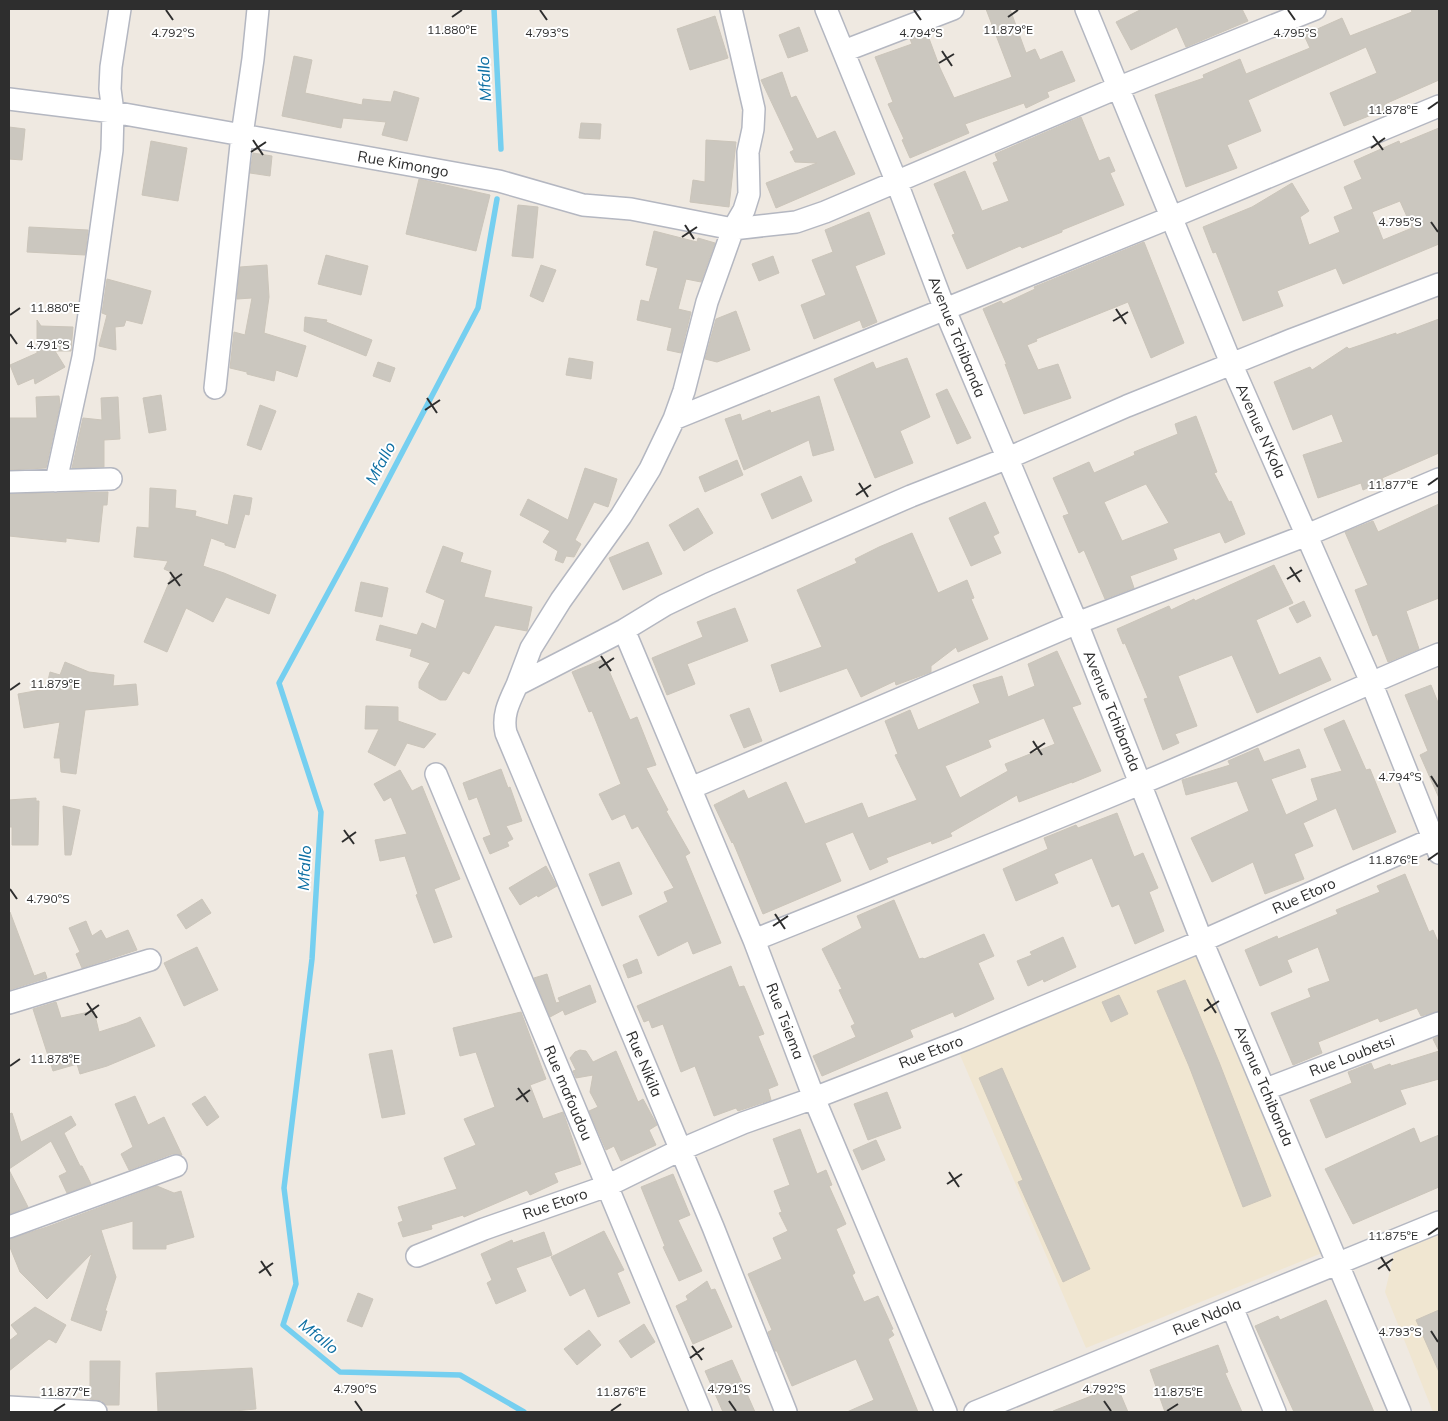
<svg xmlns="http://www.w3.org/2000/svg" width="1448" height="1421" viewBox="0 0 1448 1421" font-family="Mulish,sans-serif">
<style>
.education{fill:#f0e6d1}
.lines{fill:none;stroke-linecap:round;stroke-linejoin:round}
.stream{stroke:#75cff0;stroke-width:5.5}
.building{fill:#cbc7bf;stroke:#cbc5ba;fill-rule:evenodd}
.minor-casing{stroke:#b4b7c1;stroke-width:24}
.minor{stroke:#fff;stroke-width:21}
.ticks{fill:none;stroke:#2e2e2e;stroke-width:2}
.labels{text-anchor:middle;stroke-width:4;stroke-linejoin:round;paint-order:stroke}
.street-label{font-size:15px;fill:#2e2e2e;stroke:#fff}
.water-label{font-size:16px;font-style:italic;fill:#0d6fa3;stroke:#fff}
.ticks-label{font-size:12px;text-anchor:middle;fill:#2e2e2e;stroke:#fff;stroke-width:4;stroke-linejoin:round;paint-order:stroke}
</style>
<rect width="100%" height="100%" fill="#efe9e1"/>
<!-- education -->
<path class="education" d="M1198,946L1322,1253L1086,1348L957,1048Z
M1439,1234V1412H1433L1385,1292L1395,1250Z"/>
<g class="lines">
<!-- stream -->
<path class="stream" d="M494,9L501,149
M497,199L478,308L349,554L279,683L321,812L312,959L284,1188L296,1284L283,1325L340,1372L460,1375L524,1412"/>
</g>
<!-- building -->
<path class="building" d="M986,9H1010L1026,53L1035,49L1040,60L1062,51L1075,81L1047,92L1049,97L1026,108L1024,103L965,124L969,133L910,158L902,140L904,139L888,104L893,102L875,57L912,44L910,39L927,33L940,68L954,98L1012,77Z
M1142,9H1242L1248,21L1186,47L1177,27L1131,50L1116,22Z
M1411,9H1439V80L1385,104L1386,109L1344,126L1330,93L1377,73L1366,47L1248,100L1261,131L1227,145L1237,168L1186,187L1155,95L1204,78L1203,75L1240,59L1246,74L1310,48L1304,35L1342,18L1350,36L1412,12Z
M715,16L728,58L690,70L677,29Z
M799,27L808,51L788,58L779,35Z
M294,56L312,60L305,93L362,105L363,99L391,102L394,91L419,98L407,141L382,135L386,122L343,118L341,128L282,116Z
M782,72L791,98L796,96L817,139L835,131L855,174L776,208L766,183L817,163L795,162L790,152L794,150L761,80Z
M1081,117L1099,161L1109,157L1115,171L1110,173L1124,205L1062,230V232L1022,248L1020,246L967,269L952,235L955,234L934,184L965,171L982,211L1009,201L993,163L998,161L995,154Z
M581,123L601,124L600,139L579,138Z
M9,127L25,129L22,160L9,159Z
M1439,128V244L1343,284L1336,268L1277,291L1283,306L1243,321L1216,252L1213,253L1203,227L1252,207L1292,183L1309,211L1300,217L1309,245L1340,232L1334,217L1353,209L1344,187L1362,179L1354,161L1399,141L1400,144ZM1400,201L1412,228L1383,240L1372,212Z
M706,140L736,142L729,207L690,202L693,180L705,182Z
M151,141L187,148L178,201L142,195Z
M253,153L272,156L270,176L250,173Z
M419,179L490,195L476,251L406,234Z
M518,205L538,207L533,258L512,256Z
M869,212L885,254L855,266L877,322L863,328L860,320L814,339L801,305L826,295L812,260L833,252L825,230Z
M29,227L88,230L85,255L27,252Z
M654,231L697,242L698,238L715,243L701,282L686,279L678,309L691,312L681,353L667,350L672,328L637,320L641,300L649,302L658,268L646,265Z
M1144,242L1184,343L1151,358L1128,302L1036,339L1037,341L1027,345L1038,370L1058,364L1071,398L1024,414L1005,364L1007,365L983,309L1001,301L1003,304L1035,289L1034,287Z
M326,255L368,266L361,295L318,284Z
M773,256L779,273L759,281L752,264Z
M267,265L269,297L264,333L306,346L297,377L276,370L274,381L247,374V372L230,368L234,332L245,335L252,298L237,299L240,267Z
M541,265L556,270L543,302L530,296Z
M107,279L151,291L142,324L126,320L124,326L115,327L116,350L99,346L107,315L102,313Z
M736,311L750,350L717,362L705,359L716,319Z
M305,317L327,320L326,322L372,340L366,356L304,331Z
M1439,319V453L1382,478L1383,481L1363,490L1361,483L1318,498L1303,455L1343,442L1332,414L1293,430L1274,382L1310,367L1312,370L1347,347L1349,349L1396,333V335Z
M37,320L41,326L73,327L71,351H55L65,367L35,384L34,378L18,385L10,365L37,353Z
M569,358L593,362L591,379L566,375Z
M907,358L930,417L900,431L913,463L875,478L834,379L873,362L876,369Z
M378,362L395,368L390,382L373,376Z
M947,389L971,438L957,444L936,394Z
M161,395L166,430L149,433L143,398Z
M59,396L60,405L46,468L9,470V418H37L36,397Z
M819,396L834,450L813,456L809,440L744,470L725,419L740,414L742,421L770,410L771,413Z
M118,397L120,439L104,440V467L72,468L83,418L102,420L101,398Z
M260,405L276,411L261,450L247,445Z
M1196,416L1217,472L1214,473L1229,502L1231,501L1245,534L1225,543L1220,532L1173,549L1177,559L1130,576L1134,588L1105,599L1084,550L1079,553L1063,516L1069,514L1053,478L1089,462L1094,473L1135,455L1134,452L1178,434L1175,424ZM1146,484L1169,523L1122,541L1104,502Z
M737,460L743,475L705,492L699,477Z
M585,468L617,479L608,507L594,502L575,540L581,544L574,557L566,556L563,563L555,560L558,551L543,542L550,531L520,515L528,499L568,520Z
M801,476L812,501L772,519L761,494Z
M150,488L176,490L175,508L196,511L195,516L228,525L234,495L252,498L249,515L245,514L235,548L225,545V543L211,538L203,566L224,573L276,595L269,614L226,597L213,622L186,608L167,652L144,642L173,573L164,569L168,561L134,557L137,527L149,528Z
M108,492L107,505H103L99,542L66,538V542L9,536V494Z
M985,502L999,533L993,536L1001,553L971,566L949,518Z
M1439,504V598L1406,611L1419,649L1388,662L1377,634L1373,636L1355,590L1368,585L1345,532L1373,521L1378,532Z
M698,508L713,533L684,551L669,525Z
M912,533L938,593L967,580L974,598L971,599L988,639L958,652L956,647L931,666V672L896,685L895,681L861,697L847,668L780,692L771,665L822,647L797,590L857,563L855,559L879,547Z
M648,542L662,574L623,590L609,558Z
M443,546L463,553L460,562L491,571L484,597L532,607L527,631L495,625L469,674L463,671L446,700H440L419,688V682L430,663L410,656L412,649L376,640L380,625L417,635L422,623L436,629L445,600L426,592Z
M1274,565L1293,603L1256,620L1279,675L1320,657L1331,680L1257,713L1232,655L1178,676L1197,726L1175,734L1179,743L1163,750L1144,699L1148,698L1125,643L1123,644L1117,629L1169,606L1171,610L1194,599L1195,601Z
M361,582L388,588L382,617L355,611Z
M1304,601L1311,616L1297,623L1289,608Z
M735,608L748,641L687,664L695,684L667,695L652,658L703,637L697,622Z
M1057,651L1081,704L1072,707L1101,771L1072,783V782L1019,802L1017,795L950,833L952,836L932,844L931,841L886,858L888,862L870,870L853,832L825,843L841,881L763,914L733,842L732,843L714,805L744,790L748,799L786,782L805,824L862,803L868,818L917,800L895,755L898,754L885,721L910,710L918,730L980,703L973,685L1002,676L1008,697L1035,686L1028,664ZM1044,718L1055,744L1005,764L1008,771L960,798L945,766L991,747L988,740Z
M604,659L630,720L637,717L656,765L646,768L668,810L666,811L690,853L685,856L721,943L693,954L688,941L658,956L639,916L668,902L664,892L674,888L638,826L632,829L625,814L612,820L599,794L621,784L592,711L589,712L572,672Z
M65,662L89,672L114,675L113,686L136,684L138,705L85,710L76,774L61,772L60,758H54L60,722L24,728L18,694L46,689L50,672L60,675Z
M1431,685L1439,705V798L1420,755L1428,751L1405,695Z
M366,706L398,707V721L436,734L424,748L407,743L395,766L368,752L379,729H365Z
M749,708L762,741L744,748L730,715Z
M1344,720L1366,770L1370,769L1396,832L1353,850L1336,808L1303,823L1313,846L1294,854L1304,879L1265,894L1253,862L1212,882L1191,838L1249,811L1237,781L1186,795L1182,780L1230,765L1228,761L1258,748L1264,762L1299,749L1306,767L1271,779L1286,815L1318,800L1311,779L1342,771L1324,729Z
M501,769L508,788L510,787L522,821L506,826L513,839L507,842L509,846L490,854L483,838L491,835L477,797L469,800L463,783Z
M400,770L412,791L422,786L460,879L434,889L452,937L434,943L416,895L418,894L405,856L380,861L375,840L407,834L391,797L384,801L374,784Z
M36,798V801H39L38,845H12V827H9V800Z
M63,806L80,810L71,855H65Z
M1117,813L1134,857L1143,853L1158,888L1149,892L1164,931L1135,944L1119,904L1112,907L1092,858L1054,874L1058,883L1016,901L1003,869L1048,849L1044,838L1076,825L1078,828Z
M619,862L632,894L602,906L589,874Z
M546,866L557,886L538,897L537,895L520,905L509,888Z
M1405,874L1429,932L1433,930L1439,944V1011L1421,1016L1417,1008L1380,1022L1378,1018L1318,1042L1322,1053L1293,1065L1271,1013L1311,997L1308,989L1330,981L1318,947L1287,960L1292,972L1260,986L1245,950L1277,936L1278,939L1338,914L1336,910L1380,892L1377,886Z
M202,899L211,913L186,929L177,915Z
M894,900L919,959L923,958L924,959L984,934L994,956L978,963L994,999L955,1017L953,1012L910,1030L913,1037L822,1076L813,1056L856,1037L851,1026L855,1024L839,990L842,989L822,949L862,928L857,916Z
M9,912H10L34,976L45,972L47,978L9,990Z
M86,921L92,936L101,930L106,939L128,930L137,950L82,968L76,954L80,952L69,928Z
M1063,937L1076,967L1044,982L1043,979L1028,986L1017,961L1032,955L1030,952Z
M197,947L218,990L184,1006L164,963Z
M637,959L642,973L628,978L623,965Z
M731,966L739,987L744,986L764,1034L758,1036L778,1085L768,1089L771,1100L738,1111L736,1108L714,1116L695,1066L681,1072L663,1024L652,1028L649,1020L644,1022L637,1006Z
M547,974L556,1003L560,1002L558,998L590,985L596,1002L565,1015L563,1010L550,1017L534,978Z
M1185,980L1219,1062L1271,1196L1243,1207L1189,1066L1157,991Z
M1119,995L1128,1014L1111,1022L1102,1002Z
M56,1002L61,1018L94,1011L99,1032L127,1023L140,1017L155,1046L107,1066L80,1074L77,1064L53,1071L33,1009Z
M521,1012L546,1079L530,1085L543,1119L563,1112L581,1164L554,1173L558,1182L530,1195L527,1190L464,1217L463,1215L431,1225L432,1229L403,1237L398,1223L403,1221L398,1207L457,1189L444,1158L476,1145L464,1119L495,1107L476,1052L460,1056L453,1028Z
M1439,1036V1079L1400,1090L1406,1104L1326,1138L1310,1100L1352,1083L1348,1072L1371,1063L1374,1070L1390,1064L1391,1066L1439,1051L1433,1039Z
M392,1050L405,1114L382,1118L369,1054Z
M580,1050L586,1051L593,1062L616,1051L638,1102L643,1099L657,1125L649,1130L656,1145L621,1161L614,1146L606,1150L589,1111L598,1107L590,1092L593,1075L576,1078L573,1071L576,1070L570,1058L575,1052Z
M1002,1068L1090,1269L1063,1282L1018,1182L1023,1180L979,1078Z
M887,1092L901,1128L868,1140L854,1104Z
M135,1096L148,1125L164,1117L182,1155L172,1154L129,1170L121,1154L133,1147L115,1104Z
M205,1096L219,1117L207,1126L192,1104Z
M12,1113L21,1142L71,1116L76,1125L64,1133L80,1166H82L91,1184L67,1193L59,1176L67,1172L51,1141L9,1169V1114Z
M1414,1128L1420,1143L1439,1135V1187L1353,1224L1325,1169Z
M800,1129L817,1174L826,1170L832,1185L829,1186L846,1224L836,1229L855,1273L852,1275L864,1302L878,1296L893,1329L891,1330L894,1335L888,1339L918,1412H847L874,1400L856,1359L792,1386L777,1351H775L768,1332L772,1330L748,1274L782,1259L773,1238L788,1231L779,1213L782,1212L774,1191L790,1185L773,1139Z
M876,1140L885,1160L862,1170L853,1150Z
M9,1170L28,1207L9,1214Z
M673,1174L690,1215L678,1220L702,1271L679,1281L663,1247L665,1246L641,1187Z
M157,1186L174,1193L181,1191L194,1237L166,1245V1249H133V1221L101,1230L116,1277L105,1311H107L101,1331L71,1320L92,1253L47,1299L20,1272L9,1245V1239L47,1227Z
M604,1231L624,1270L617,1273L630,1303L598,1317L585,1288L570,1296L551,1257Z
M544,1232L552,1255L516,1268L526,1291L496,1304L487,1283L492,1280L481,1254L512,1240L513,1243Z
M707,1281L711,1290L715,1289L732,1327L693,1344L676,1306L688,1300L686,1296Z
M358,1293L373,1299L362,1327L347,1321Z
M1326,1300L1374,1412H1294L1255,1326L1278,1316L1280,1320Z
M35,1307L66,1325L56,1343L49,1339L9,1371V1341L18,1334L11,1325Z
M1439,1310V1372L1416,1320Z
M644,1324L655,1342L631,1358L619,1341Z
M589,1330L601,1345L577,1365L564,1349Z
M1218,1345L1228,1372L1225,1373L1242,1412H1165L1150,1370Z
M732,1360L755,1412H723L705,1371Z
M90,1361H120L119,1405H106L102,1401L90,1399Z
M252,1368L256,1409L223,1412H185V1411L158,1412L156,1373Z
M1117,1386L1128,1412H1054L1053,1411Z"/>
<g class="lines">
<!-- minor casing -->
<g class="minor-casing">
<path id="minor" d="M826,9L897,183L945,310L1077,623L1202,941L1400,1412
M1086,9L1231,363L1371,682L1439,853
M844,51L953,9
M9,99L113,112L242,135L499,181L583,205L631,209L733,229L796,222L825,212L1117,88L1315,9
M215,388L242,135L253,59L258,9
M674,419L1172,217L1439,106
M56,481L83,357L112,150L113,112L110,89L111,67L120,9
M9,482L111,479
M624,630L754,940L814,1098L946,1412
M517,685L531,648L561,600L621,516L650,469L674,419L684,391L707,302L733,229L744,210L749,194L748,152L753,129L754,109L731,9
M436,774L701,1412
M691,788L1077,623L1307,535L1439,479
M754,940C883,888 1013,837 1142,783C1242,742 1339,695 1439,654
M9,1003L150,960
M1266,1089L1439,1023
M9,1227L176,1166
M417,1256L484,1229L607,1186L680,1150L743,1123L814,1098L966,1039L1202,941L1439,836
M1232,1307L1275,1412
M9,1407L96,1412
M786,1412L713,1227L506,733C502,715 509,702 517,685L624,630L665,605L709,584L911,496L1008,458L1127,406L1291,340L1439,284
M975,1412L1439,1222"/>
</g>
<!-- minor -->
<use href="#minor" class="minor"/>
</g>
<!-- ticks -->
<path class="ticks" d="M166,10L173,20M540,10L547,20M914,10L921,20M1288,10L1295,20M452,17L462,10M1008,17L1018,10M942,51L952,66M939,63L954,54M1428,109L1438,102M1373,136L1383,150M253,140L263,155M1371,148L1385,138M251,152L266,142M1431,222L1438,232M685,225L694,239M682,237L697,227M1116,309L1126,324M10,315L20,308M1113,321L1128,312M10,334L17,344M427,398L437,413M425,410L440,400M859,483L868,497M1428,485L1438,478M856,495L871,485M1290,567L1300,582M170,572L180,586M1287,579L1302,570M168,584L182,574M601,656L611,671M599,668L614,658M10,690L20,683M1033,741L1042,755M1030,753L1045,743M1431,776L1438,787M344,830L354,844M342,842L356,832M1428,860L1438,853M10,889L17,899M775,914L785,929M773,926L788,916M1207,999L1216,1013M87,1003L97,1018M1204,1011L1219,1001M85,1015L99,1005M10,1066L20,1059M518,1088L528,1102M516,1100L530,1090M949,1172L959,1187M947,1184L962,1174M1428,1235L1438,1228M1381,1257L1390,1271M261,1261L271,1276M1378,1269L1393,1259M259,1273L273,1263M1431,1331L1438,1342M692,1346L702,1360M690,1358L704,1348M355,1401L362,1411M729,1401L736,1411M1104,1401L1111,1411M54,1411L65,1404M611,1411L621,1404M1167,1411L1178,1404"/>
<g class="labels">
<!-- street labels -->
<g class="street-label">
<text transform="translate(403 164) rotate(10)" y="5">Rue Kimongo</text>
<text transform="translate(957 337) rotate(68)" y="5">Avenue Tchibanda</text>
<text transform="translate(1261 431) rotate(66)" y="5">Avenue N'Kola</text>
<text transform="translate(1112 711) rotate(68)" y="5">Avenue Tchibanda</text>
<text transform="translate(1304 896) rotate(-24)" y="5">Rue Etoro</text>
<text transform="translate(785 1021) rotate(69)" y="5">Rue Tsiema</text>
<text transform="translate(931 1052) rotate(-21)" y="5">Rue Etoro</text>
<text transform="translate(1352 1056) rotate(-21)" y="5">Rue Loubetsi</text>
<text transform="translate(644 1064) rotate(67)" y="5">Rue Nikila</text>
<text transform="translate(1264 1086) rotate(67)" y="5">Avenue Tchibanda</text>
<text transform="translate(568 1093) rotate(67)" y="5">Rue mafoudou</text>
<text transform="translate(555 1204) rotate(-19)" y="5">Rue Etoro</text>
<text transform="translate(1207 1317) rotate(-23)" y="5">Rue Ndola</text>
</g>
<!-- water labels -->
<g class="water-label">
<text transform="translate(484 79) rotate(-93)" y="6">Mfallo</text>
<text transform="translate(380 463) rotate(-62)" y="6">Mfallo</text>
<text transform="translate(304 868) rotate(-87)" y="6">Mfallo</text>
<text transform="translate(319 1336) rotate(39)" y="6">Mfallo</text>
</g>
</g>
<g class="ticks-label">
<text x="452" y="34">11.880°E</text>
<text x="1008" y="34">11.879°E</text>
<text x="173" y="37">4.792°S</text>
<text x="547" y="37">4.793°S</text>
<text x="921" y="37">4.794°S</text>
<text x="1295" y="37">4.795°S</text>
<text x="1393" y="114">11.878°E</text>
<text x="1400" y="226">4.795°S</text>
<text x="55" y="312">11.880°E</text>
<text x="48" y="349">4.791°S</text>
<text x="1393" y="489">11.877°E</text>
<text x="55" y="688">11.879°E</text>
<text x="1400" y="781">4.794°S</text>
<text x="1393" y="864">11.876°E</text>
<text x="48" y="903">4.790°S</text>
<text x="55" y="1063">11.878°E</text>
<text x="1393" y="1240">11.875°E</text>
<text x="1400" y="1336">4.793°S</text>
<text x="355" y="1393">4.790°S</text>
<text x="729" y="1393">4.791°S</text>
<text x="1104" y="1393">4.792°S</text>
<text x="65" y="1396">11.877°E</text>
<text x="621" y="1396">11.876°E</text>
<text x="1178" y="1396">11.875°E</text>
</g>
<!-- border -->
<rect width="1448" height="1421" fill="none" stroke="#2e2e2e" stroke-width="20"/>
</svg>
